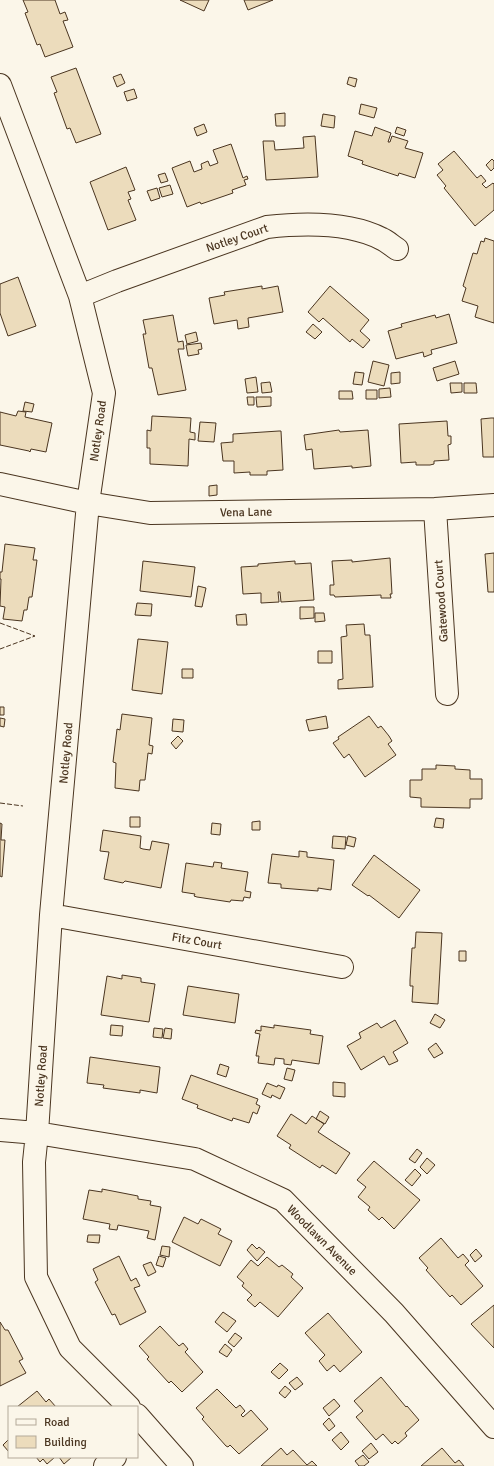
<svg xmlns="http://www.w3.org/2000/svg" width="494" height="1466" viewBox="0 0 494 1466" font-family="Signika,sans-serif">
<style>
.building{fill:#ecdcbc;stroke:#4a3520}
.lines{fill:none;stroke-linecap:round;stroke-linejoin:round}
.minor-casing{stroke:#4a3520;stroke-width:24}
.minor{stroke:#fbf6e9;stroke-width:22}
.fence{stroke:#4a3520;stroke-width:1;stroke-dasharray:5 2;stroke-linecap:butt}
.labels{text-anchor:middle;stroke-width:3;stroke-linejoin:round;paint-order:stroke}
.street-label{font-size:12px;fill:#4a3520;stroke:#fbf6e9}
</style>
<rect width="100%" height="100%" fill="#fbf6e9"/>
<!-- building -->
<path class="building" d="M23,0H55L60,14L65,12L68,20L63,21L73,47L45,57L40,44L37,45L25,13L28,12Z
M180,0H209L204,11Z
M244,0H273L248,10Z
M76,68L101,134L76,143L70,128L67,129L54,93L57,92L51,77Z
M121,74L125,83L117,87L113,77Z
M349,77L357,79L355,87L347,84Z
M134,89L137,98L127,101L124,92Z
M361,104L377,108L374,118L359,114Z
M285,113V126H276L275,114Z
M323,114L335,116L334,128L321,126Z
M204,124L207,132L197,136L194,128Z
M375,127L391,133L388,142H390L392,136L408,141L405,148L423,153L415,178L399,173L398,176L362,164L363,161L348,156L355,131L372,136Z
M397,127L406,130L404,136L395,133Z
M315,136L318,177L266,180L263,141H274L275,150L304,148L303,137Z
M231,144L243,178L247,176L248,179L244,180L246,185L232,190L233,193L201,204L200,202L187,207L172,168L190,161L194,172L202,169L201,164L208,161L210,166L218,163L213,150Z
M454,151L477,178L481,175L486,181L482,184L486,188L493,183L494,184V210L475,226L444,188L446,186L437,175L443,170L438,164Z
M492,159L494,161V168L491,171L486,165Z
M126,167L135,190L128,192L131,199L128,200L136,220L108,230L90,182Z
M165,173L168,181L161,183L158,175Z
M170,185L173,194L162,197L159,188Z
M157,188L160,198L151,201L147,191Z
M485,238L494,241V323L475,317L478,306L462,301L466,288L463,286L473,253L477,254L481,241L484,242Z
M18,277L36,326L8,336L0,313V284Z
M262,286V289L278,286L283,312L248,318L249,327L238,329L237,320L214,324L209,298L225,295L224,292Z
M330,286L369,320L360,331L370,340L363,348L352,339L350,342L323,318L319,322L308,312Z
M449,314L457,343L431,350L432,354L424,357L423,352L396,359L388,331L402,327L401,324L435,315L436,318Z
M173,315L178,342L183,341L184,349H178L186,390L158,395L152,368H149L143,334H146L143,320Z
M313,324L322,332L315,339L306,332Z
M196,332L198,341L187,344L185,335Z
M201,343L202,349L198,350L199,354L188,356L186,345Z
M373,361L389,365L384,386L368,382Z
M455,361L459,374L437,381L433,368Z
M355,372L364,373L362,385L353,384Z
M400,372V383L391,384V373Z
M256,377L258,392L247,393L245,379Z
M270,382L272,392L262,393L261,383Z
M450,383H462V392L451,393Z
M464,383H476L477,393H464Z
M390,388L391,397L379,398V389Z
M366,390H377V399H366Z
M339,391H352L353,399H339Z
M247,397H254V405H248Z
M256,397H271V406L257,407Z
M25,402L34,404L32,412L23,411Z
M18,411L26,412L25,417L52,423L46,452L31,449L30,452L29,451L0,445V412L16,416Z
M152,416L191,418L190,432L195,433V440L189,439L188,466L150,464V448H147V430L151,431Z
M491,418H494V457H483L481,419Z
M447,421L448,436H451V444L448,445L449,460L434,461V464L430,465H416V462L401,463L399,424Z
M200,422L216,423L214,442L198,441Z
M339,430L340,432L368,430L371,466L352,468V466L314,469L312,449L306,450L304,435Z
M279,431H281L283,470L267,471V475H250V472L234,473V461H223L221,443L233,442V434Z
M217,485V495L209,496V486Z
M5,544L35,548L33,560H37L32,597H29L27,610H24L22,621L3,619L5,607L0,606L1,579H0V572H2Z
M494,553V592H488L485,554Z
M390,558L392,594H390L391,598H381V595L335,597L334,595H330V585H334L332,561L352,560V562Z
M143,561L195,567L191,597L140,591Z
M295,561V564L311,563L314,600L281,602L280,592H278L279,602L261,603V593L243,594L241,567L258,566V564Z
M198,586L206,588L202,607L195,606Z
M137,603L152,604L151,616L135,615Z
M300,607H314V618L300,619Z
M315,613H324L325,621L315,622Z
M246,614L247,625H237L236,615Z
M364,624L365,635H370V636L373,687L338,689V680L343,679L341,637L347,636L346,625Z
M138,639L168,642L162,694L132,690Z
M318,651H332V663H318Z
M182,669H193V678H182Z
M0,707H4V715H0Z
M122,714L152,718L149,745L153,746L152,754L148,753L145,780H140L139,791L115,788L116,763L113,762L117,729L120,730Z
M326,716L328,728L309,731L306,720Z
M369,716L378,728L381,726L389,736L392,741L388,744L396,755L365,777L349,754L344,758L333,743L339,739L338,737Z
M0,718L5,719L4,727L0,726Z
M173,719L184,720L183,732L172,731Z
M178,736L183,741L176,749L171,743Z
M436,765L455,766V769L470,770V779H482V799H470V808L421,807V798L410,797V780H422V769H436Z
M130,817H140V827H130Z
M436,818L444,819L443,828L434,827Z
M260,821V830H252V822Z
M0,823L2,824L1,840H5L2,877L0,876Z
M212,823L221,824L220,835L211,834Z
M103,830L141,836L140,848L143,849L150,850L152,841L169,844L161,888L125,881L123,883L104,879L109,852L100,851Z
M333,836L346,837L345,849L332,848Z
M348,836L356,838L354,847L346,845Z
M299,851L307,852V857L334,860L331,890L318,888V891L281,888V884L268,883L272,854L299,857Z
M374,855L420,890L399,918L369,895L368,896L352,885Z
M214,862L222,863L221,868L248,872L245,891L251,892L250,898L244,897L243,901L231,900L230,902L197,897L194,896L195,894L182,892L186,863L213,867Z
M416,932L442,933L438,1004L412,1002L413,986H410V980L412,948H415Z
M459,951H466V961H459Z
M122,975L141,978V982L155,984L149,1022L101,1015L107,976L122,979Z
M188,986L239,994L235,1023L183,1015Z
M435,1014L445,1020L440,1028L430,1023Z
M395,1020L408,1043L393,1052L398,1061L389,1065L384,1056L361,1070L347,1046L361,1038L359,1033L377,1023L381,1028Z
M111,1025L123,1026L122,1036L110,1035Z
M274,1025L311,1030L310,1034L323,1036L319,1064L292,1060L291,1065L284,1064V1059L275,1058L274,1065L258,1063L259,1056H256L260,1034L255,1033L256,1030L261,1031V1026L274,1028Z
M154,1028L163,1029L162,1038L153,1037Z
M165,1028L172,1029L171,1039L163,1038Z
M436,1043L443,1053L434,1058L428,1049Z
M90,1057L160,1067L157,1093L140,1090V1093L103,1088L104,1085L87,1083Z
M220,1064L229,1067L226,1077L217,1074Z
M287,1068L295,1070L292,1081L284,1079Z
M191,1075L258,1099L256,1104L260,1106L257,1114L253,1112L249,1123L233,1118L232,1121L197,1108L198,1105L182,1099Z
M333,1082L345,1083V1097L333,1096Z
M267,1083L277,1087L278,1085L285,1088L280,1099L272,1095L271,1098L262,1094Z
M320,1111L329,1117L325,1124L316,1119Z
M291,1114L306,1124L312,1116L324,1124L318,1132L350,1153L336,1174L322,1165L320,1168L289,1148L291,1145L277,1136Z
M417,1149L422,1153L415,1163L409,1159Z
M427,1158L435,1165L427,1174L420,1167Z
M374,1161L420,1200L394,1229L382,1217L379,1220L368,1210L370,1207L358,1197L366,1187L357,1180Z
M415,1169L421,1175L412,1186L405,1180Z
M102,1189L138,1196V1199L151,1201L150,1205L161,1207L155,1240L147,1238L149,1231L118,1225L117,1230L109,1229L110,1224L83,1219L89,1190L102,1192Z
M184,1217L198,1224L201,1219L221,1229L218,1234L232,1241L220,1266L172,1242Z
M88,1235H100L99,1243L87,1242Z
M441,1238L458,1258L463,1254L469,1261L465,1265L483,1286L461,1305L452,1295L450,1297L426,1270L428,1268L419,1258Z
M252,1244L257,1249L259,1247L265,1252L257,1261L247,1250Z
M162,1246L170,1247L169,1257L160,1255Z
M476,1249L482,1256L475,1262L470,1255Z
M119,1256L131,1281L136,1278L140,1286L134,1288L146,1312L120,1325L115,1314L112,1315L95,1282L98,1280L93,1269Z
M159,1256L166,1258L163,1267L156,1265Z
M267,1257L279,1267L282,1265L293,1274L291,1277L303,1288L278,1317L260,1302L255,1307L247,1300L252,1295L242,1286L244,1283L237,1277L251,1260L258,1266Z
M151,1262L156,1272L148,1276L143,1265Z
M494,1305V1348L471,1324Z
M223,1312L236,1321L227,1332L215,1322Z
M328,1313L362,1352L340,1372L334,1365L327,1371L319,1361L325,1355L305,1333Z
M0,1322L5,1330H8L21,1355L23,1359L19,1361L26,1373L0,1386Z
M160,1326L179,1346L183,1343L188,1349L185,1352L203,1372L182,1392L171,1381L169,1383L147,1359L149,1357L139,1346Z
M235,1333L242,1338L234,1347L228,1342Z
M225,1344L232,1350L227,1357L219,1352Z
M280,1363L288,1370L279,1379L271,1372Z
M297,1377L303,1384L295,1390L289,1383Z
M381,1377L406,1407L407,1406L419,1420L405,1433L407,1436L398,1444L395,1441L392,1444L383,1434L376,1440L356,1417L363,1411L354,1401Z
M285,1386L291,1391L285,1398L279,1393Z
M217,1389L236,1408L240,1405L245,1411L241,1415L243,1417L251,1410L268,1429L239,1454L230,1445L228,1447L226,1446L202,1419L204,1417L196,1408Z
M37,1391L46,1402L49,1399L56,1407H17Z
M334,1399L340,1406L329,1416L323,1408Z
M329,1418L335,1426L329,1431L323,1424Z
M341,1432L349,1442L341,1450L332,1440Z
M9,1439V1452L3,1445Z
M371,1443L378,1452L369,1459L362,1451Z
M281,1448L287,1455L293,1450L307,1465L312,1461L317,1466H261Z
M442,1448L455,1463L459,1460L464,1466H421Z
M363,1455L369,1462L364,1466H359L355,1461Z
M36,1457H55L47,1464L43,1459L40,1462Z
M59,1457H72L64,1464Z"/>
<g class="lines">
<!-- minor casing -->
<g class="minor-casing">
<path id="minor" d="M0,85L80,296L104,393L88,503L51,915L37,1133L34,1162L36,1277L70,1348L129,1407
M80,296L117,281L267,227C303,223 349,222 382,239C387,241 392,246 397,249
M0,484L88,503L150,513L435,509L494,505
M435,509L447,694
M51,915L342,967
M0,1130L37,1133L195,1159L283,1200L394,1313L494,1427
M137,1415L182,1466
M105,1466L115,1457"/>
</g>
<!-- minor -->
<use href="#minor" class="minor"/>
<!-- fence -->
<path class="fence" d="M0,623L35,636L0,649
M0,803L23,806"/>
</g>
<g class="labels">
<!-- street labels -->
<g class="street-label">
<text transform="translate(237 238) rotate(-19)" y="4">Notley Court</text>
<text transform="translate(98 431) rotate(-82)" y="4">Notley Road</text>
<text transform="translate(246 512) rotate(-1)" y="4">Vena Lane</text>
<text transform="translate(441 601) rotate(-94)" y="4">Gatewood Court</text>
<text transform="translate(66 753) rotate(-85)" y="4">Notley Road</text>
<text transform="translate(197 941) rotate(10)" y="4">Fitz Court</text>
<text transform="translate(41 1076) rotate(-86)" y="4">Notley Road</text>
<text transform="translate(322 1240) rotate(45)" y="4">Woodlawn Avenue</text>
</g>
</g>
<!-- legend -->
<rect x="8" y="1406" width="130" height="52" fill="#fbf6e9" stroke="#b4a999"/>
<rect x="16" y="1419" width="20" height="6" fill="#fbf6e9" stroke="#b4a999"/>
<text x="44" y="1426" font-size="12" fill="#4a3520">Road</text>
<rect x="16" y="1436" width="20" height="12" fill="#ecdcbc" stroke="#b4a999"/>
<text x="44" y="1446" font-size="12" fill="#4a3520">Building</text>
</svg>
